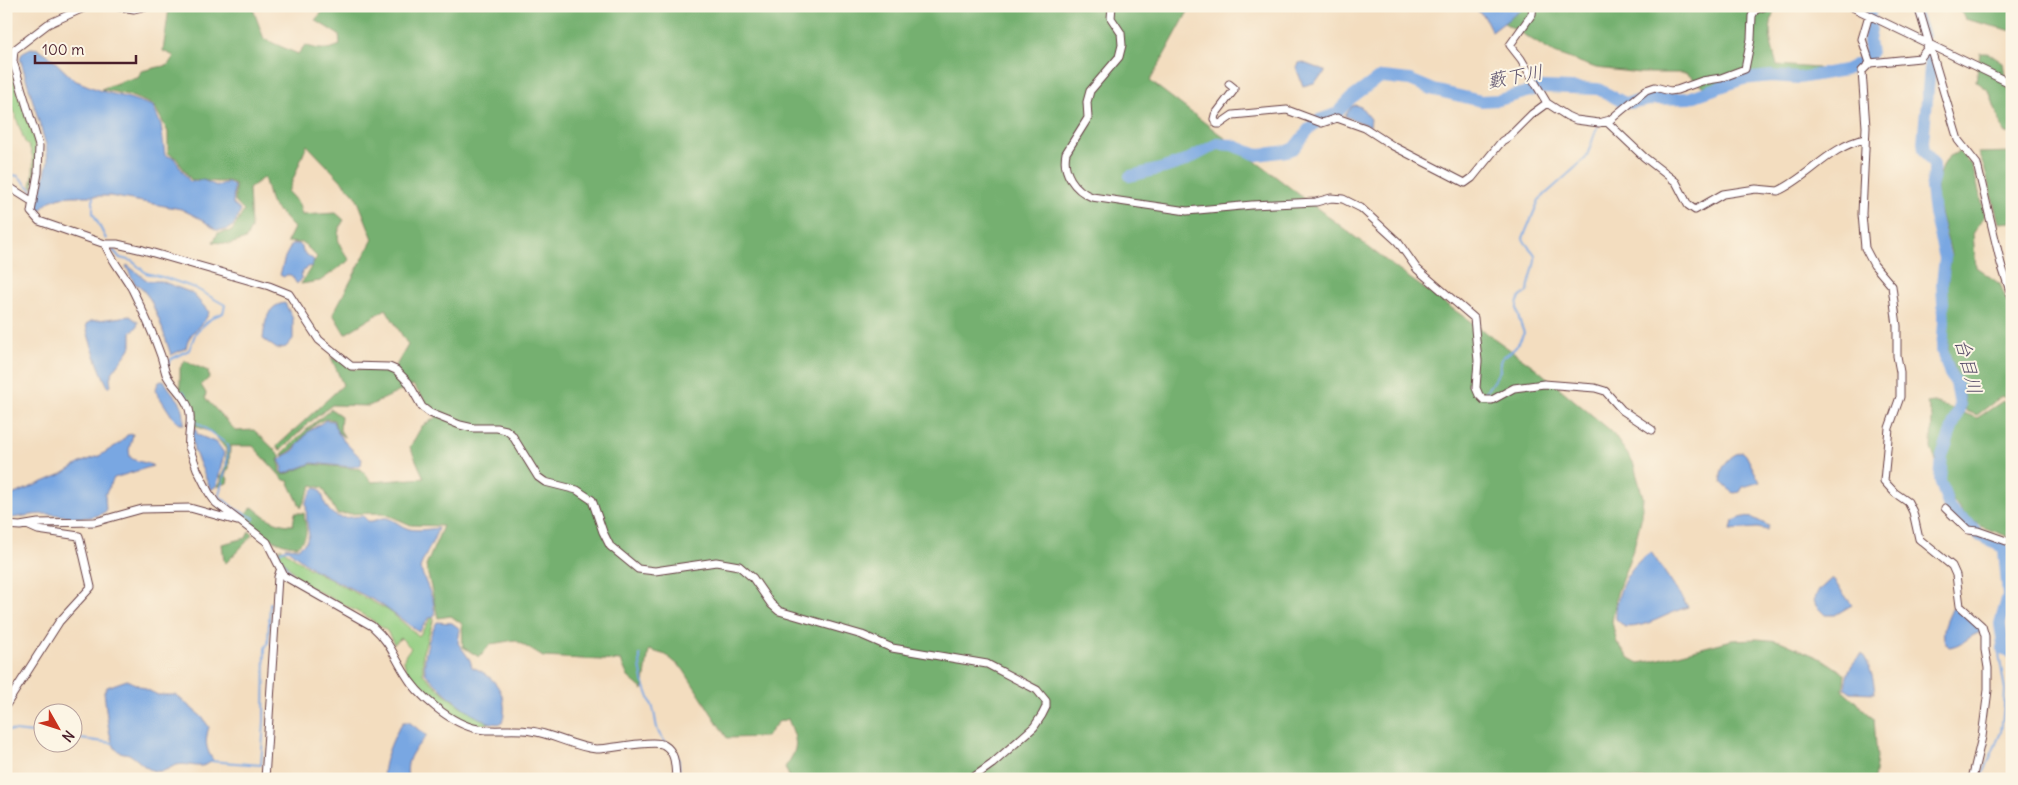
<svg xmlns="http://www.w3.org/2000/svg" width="2018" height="785" viewBox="0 0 2018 785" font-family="Delius,'Klee One',sans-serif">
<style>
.green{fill:#92cd81;stroke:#6e7656}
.forest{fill:#75b06f;stroke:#60684d}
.water{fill:#79a7e2;stroke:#626386}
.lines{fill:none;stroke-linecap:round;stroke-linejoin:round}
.stream{stroke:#79a7e2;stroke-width:2}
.river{stroke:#79a7e2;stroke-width:12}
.minor-casing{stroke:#633c41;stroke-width:9}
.minor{stroke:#fff;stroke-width:7}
.labels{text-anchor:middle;stroke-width:4;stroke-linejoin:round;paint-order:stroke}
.water-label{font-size:19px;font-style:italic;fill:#5a4f6b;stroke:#fcf5e5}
</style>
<rect width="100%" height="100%" fill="#fcf5e5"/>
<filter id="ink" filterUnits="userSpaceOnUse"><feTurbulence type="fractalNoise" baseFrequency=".02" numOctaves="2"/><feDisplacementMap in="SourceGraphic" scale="10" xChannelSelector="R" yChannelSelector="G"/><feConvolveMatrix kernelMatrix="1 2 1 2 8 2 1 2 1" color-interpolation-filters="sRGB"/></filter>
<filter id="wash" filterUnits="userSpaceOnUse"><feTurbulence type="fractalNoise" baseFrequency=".0096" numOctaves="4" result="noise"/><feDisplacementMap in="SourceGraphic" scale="20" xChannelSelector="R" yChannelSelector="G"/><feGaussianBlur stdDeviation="1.12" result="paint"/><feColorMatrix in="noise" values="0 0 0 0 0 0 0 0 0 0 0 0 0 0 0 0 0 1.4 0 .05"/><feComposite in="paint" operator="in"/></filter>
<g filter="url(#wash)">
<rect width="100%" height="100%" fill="#f3ddbf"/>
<!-- green -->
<path class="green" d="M10,53C7,77 31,119 35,145C38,160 35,173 33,188L31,185C34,172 36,152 25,142C16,118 0,77 10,53Z
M281,548L307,567L388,610L419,636L432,617L434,618L423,652V674C444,694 463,711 490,723C485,724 479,725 474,725C456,723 405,681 404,661C404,655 408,652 411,648L401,638L394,644L387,631L369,618L293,578L295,574L279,556L278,550Z"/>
<!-- forest -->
<path class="forest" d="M222,6H252L264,39L298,54L305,45C318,50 327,51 340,45L339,35L315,20L328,6H1191L1150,81L1401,272L1533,366L1611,431L1633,462L1643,497L1641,519L1634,547L1617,593L1612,622L1617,643L1628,657L1639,663L1652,661L1732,640L1757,639L1780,641L1824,660L1845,674L1843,690L1874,719L1877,758L1874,779H790L785,767C800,747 797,741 788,719L778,722L766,737L727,738L683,669L666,655L649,650L643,690L628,677L621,661L543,657L515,640L491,644L479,657L463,647L462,624L451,616L438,618L426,566L443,526L411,525L383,513L337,514L323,488L312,485L301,508L288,481L284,480L253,446H230L229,468L225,474L228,479L227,483L217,487L221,482V477L226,466V449L213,433L193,425L194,415L190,403L180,389V368L185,361L208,371L209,378L201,385L206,393L205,398L236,431L254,430L281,456L278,460L281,468L279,471L284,475L311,464L361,469L372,482L424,478L410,447L422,426L437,417L413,385L369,406L332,405L310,422L281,450L276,447L343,385L331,357L354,369H394L408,345L386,309L345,334L333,314L373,239L356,196L307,145L288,192L299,204L302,215L336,213L344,220C333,236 339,246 350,260L320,281L301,284L317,257L303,243L287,242L294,228L271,203L264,177L249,189L251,228L246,239L230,244L213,242L218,233L232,231L244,211L235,202V184L228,181C215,184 204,179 191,180L176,158L168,153V132L154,105L128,95L101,89L125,80L138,78L141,71L168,65L174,56L163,51L169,8L205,10Z
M1476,6L1775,7C1767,33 1770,40 1777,65L1818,68L1820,72L1801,75L1758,74L1705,88L1686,73H1640L1596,68L1554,53Z
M1959,6H2012V31L1965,19Z
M1980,53H1988L2003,63L2007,88L2012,91V134L2004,133L1989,91L1976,81Z
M1959,152L1972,165L1985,215L1973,234L1976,267L2000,284L2012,313V403L2002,396L1977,415L1966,411L1964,392L1948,352L1947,287L1951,254L1937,201V182L1944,164L1949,156Z
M2012,152V222L1999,223L1984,167L1978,153Z
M2003,401L2012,408V538L1980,526L1963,513L1953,500L1931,449L1932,417L1927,403L1934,402L1977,418Z
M331,409L341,416L340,430L345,438L336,430L334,420C318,413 303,439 293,449C290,451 286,454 283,456L282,454L306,430Z
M253,507C263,517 279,526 293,525L295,513H304C305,529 311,535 297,546C274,545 259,531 241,517Z
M249,531L253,535L226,563L224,561L222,544L246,538Z"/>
<!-- water -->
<path class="water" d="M1471,6H1526L1492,32L1484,16Z
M31,48L39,49L48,55L74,80L101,91L129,98L153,106L161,125L165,155L174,158L190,182L203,180L217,186L228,182L234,186L233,204L241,211L233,226L226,230H216L201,219L181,209L110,196H72L61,197L50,201L43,207L38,216L36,214L48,161L46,145L20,58L23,52Z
M1301,62L1325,71V73L1314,83L1303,86L1296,67L1298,63Z
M1355,105L1361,107L1371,119L1370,126L1345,116L1351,107Z
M292,244H299L302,247L303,252L314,260L312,266L307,267L302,273L301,278L297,284C292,278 294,274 286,275L284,277L280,275L285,257Z
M127,265L148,281H161L192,293L209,312C204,327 190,328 186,348L171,355L160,322L150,299L140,286L135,284L126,266Z
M285,303L293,319V339L286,347L277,349L263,339C265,324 266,305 285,303Z
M130,316L138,322L137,327L131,332V346L129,350L112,373L110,378L111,386L109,388C102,377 87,336 86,324L91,321Z
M164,380C174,400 185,398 184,424H180L173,418L155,390L159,382Z
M326,420L333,421C337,437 351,448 362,459L361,465L352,467L312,463L284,474L281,471L283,468L279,460L294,450L308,432Z
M195,428L198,435L217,443L224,453L217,485L211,490L194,450L191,431Z
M133,434L129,450L130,457C137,463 145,461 153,466L114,478L105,495L106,511C87,524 66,514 45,514C33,514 19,517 6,519V503L12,495L62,474L82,462L99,456L120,443L127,435Z
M1743,452L1746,455L1760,482L1743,487L1740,492L1734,493C1730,490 1724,486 1722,482C1717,469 1731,453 1743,452Z
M314,488L319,489C324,495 323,501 327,507C336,523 351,516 363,516L368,521C375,522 381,517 387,518C395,520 401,527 409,529C419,531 428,529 438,528C434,542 425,554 420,568L433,600L435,615L428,619L419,632L379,603L313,569L285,547L298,548L306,542L309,535L307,523L306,502Z
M1743,517L1753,518L1769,526L1767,530L1757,528L1731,530L1733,521Z
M1651,552L1688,607C1666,613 1648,628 1625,627L1616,619C1615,593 1628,566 1651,552Z
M1832,578L1852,605L1835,615H1825L1816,606L1814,600L1818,591Z
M1953,607L1978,625L1982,632C1968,635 1964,646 1949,647C1937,636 1948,619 1953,607Z
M437,622L452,623L460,629L458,643L470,660L472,667C496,676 510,697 502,723C482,730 438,687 425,673C423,656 429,636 437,622Z
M1862,654C1870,663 1874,681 1875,693L1851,692L1845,688C1846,674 1851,663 1862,654Z
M127,680L158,695H176L202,717L209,727C205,740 205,748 213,760C201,772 190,762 177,765C172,766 168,770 162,771C147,773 141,761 129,754C126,753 121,753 118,751C108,745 106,705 104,692L107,687Z
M403,722H409L427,736C413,751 405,758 408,779H384C380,767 395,732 403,722Z"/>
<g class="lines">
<!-- stream -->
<path class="stream" d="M6,174L18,176L33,191
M93,197V213L106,239
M113,250L120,258L132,261L146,273L166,278L195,288L225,305L223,313L213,317L196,332L189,350L171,359L167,367
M183,391L191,403L192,408
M1485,393L1500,371C1498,353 1506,358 1515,348C1519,344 1521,338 1524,333C1519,319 1509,300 1528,292C1528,283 1537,261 1535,255C1532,249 1525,245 1523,238L1539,200L1586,158L1598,125
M193,413L194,420L198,423L228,445L227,463L219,496L235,509L254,518L253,520
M289,549H285L277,553L292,575
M640,655C639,675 646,690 653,708C656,717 655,727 660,735C669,750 681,749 679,771
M6,730L42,734
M72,738L113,743
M210,761L261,765L264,722L265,648L268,643L270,603
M1981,779L2001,732L2004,706L2005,690L1998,648L2003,642"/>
<!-- river -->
<path class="river" d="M1912,6L1923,35
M1871,11L1874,6
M1928,55L1930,68L1923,142L1924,150L1934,165V174L1931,188L1934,214L1945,258L1942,283L1944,322L1942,350L1950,374L1956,383L1960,406L1942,456L1940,480L1949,507L1956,515L1968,523L1978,535L2000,546L2004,550L2008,596L2000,624L2004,650L2012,653
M1130,176L1164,168L1185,161L1217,144L1232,145L1257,155L1287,151L1294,148L1309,129L1319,120L1336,114L1350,99L1377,79L1383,77L1410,80L1434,90L1481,101L1499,100L1544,87L1598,89L1625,103L1639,102L1654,99L1689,98L1743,79L1771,76L1799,78L1845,70L1861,62L1871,53L1869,41L1872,21"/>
</g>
</g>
<g filter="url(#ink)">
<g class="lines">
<!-- minor casing -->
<g class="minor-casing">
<path id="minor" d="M88,6L48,24L14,50L13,61L39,146L38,173L31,212L39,221L105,244H117L143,250L269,286L289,294L319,340L351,366L389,367L396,370L408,382L422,407L430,413L460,425L473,428H497L506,430L512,435L538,477L545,482L577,490L592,500L603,532L610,546L638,569L655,571L716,562L739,566L753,578L771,604L779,611L862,635L892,648L987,664L1037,690L1046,701V707L1042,715L1034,727L992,764L971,779
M114,6L134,9L146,6
M1112,6L1111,18L1121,33L1122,45L1119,57L1090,91L1087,102L1088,118L1066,153C1062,172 1074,190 1092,197L1187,211L1252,205L1316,202L1331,198L1343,199L1361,208L1398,242L1417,269L1474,318L1478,361L1476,388L1479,395L1484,400H1492L1514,388L1544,384L1595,388L1605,391L1622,410L1652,430
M1533,6L1532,14L1510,45L1521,59L1547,103L1567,116L1576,120L1599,123L1610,120L1646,90L1655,87L1670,91L1677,90L1702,81L1721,78L1745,69L1751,39L1752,16L1755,10L1766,6
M1850,6L2012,84
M1918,6L1958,140L1977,164L2001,264L2012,297
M1869,15L1862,39L1870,63
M1928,43L1927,49L1920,58L1870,63L1862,71L1866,127L1862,214L1865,248L1874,265L1892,286L1897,326V356L1900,372V397L1889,428L1884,481L1895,493L1908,502L1913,512L1919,539L1952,566L1956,575L1960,606L1982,626L1985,636V650L1988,668V690L1982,737L1972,779
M1229,84L1234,88V90L1215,115L1214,119L1217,124H1220L1233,115L1287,110L1322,123L1337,118L1365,128L1393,146L1465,183L1472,178L1502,141L1510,136L1532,114L1547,103
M1607,122L1644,157L1676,182L1688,205L1695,210L1723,194L1756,189L1778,191C1809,177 1830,146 1865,139
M6,185L33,202
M105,244C111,260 124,274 132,289C143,311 153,333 161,356C163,362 164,368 166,374C172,387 185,395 189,409C193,420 187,435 189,447L197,469L209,493L216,503L267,542L284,576L372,626C389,641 393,654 404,672C417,695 451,724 478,729C495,732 513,728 531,731C553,734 574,747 596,749C611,749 655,739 664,745C676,752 675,766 676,779
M1945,508L1968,530L1978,531L2012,543
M6,525L20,526L38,523L95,522L142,509L190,508L237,521
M6,705L59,622L91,587L79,536L38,530L29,526
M265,779L278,577L280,571"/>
</g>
<!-- minor -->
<use href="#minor" class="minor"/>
</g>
</g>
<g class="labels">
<!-- water labels -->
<g class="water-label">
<text transform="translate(1515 76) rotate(-10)" y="7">藪下川</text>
<text transform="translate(1969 366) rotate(76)" y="7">台目川</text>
</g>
</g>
<!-- margin -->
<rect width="2018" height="785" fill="none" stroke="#fcf5e5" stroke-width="25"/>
<!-- north arrow -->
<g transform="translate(58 728) rotate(129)"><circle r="24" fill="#fcf5e5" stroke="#b59f9b"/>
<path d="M0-4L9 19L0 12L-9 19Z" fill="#c8321e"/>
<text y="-8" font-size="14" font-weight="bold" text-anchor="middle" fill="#4a1f2b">N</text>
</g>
<!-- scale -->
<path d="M35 55v8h101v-8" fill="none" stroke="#4a1f2b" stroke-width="2.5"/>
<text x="42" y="55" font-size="15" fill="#4a1f2b" stroke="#fcf5e5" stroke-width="4" paint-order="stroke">100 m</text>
</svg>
